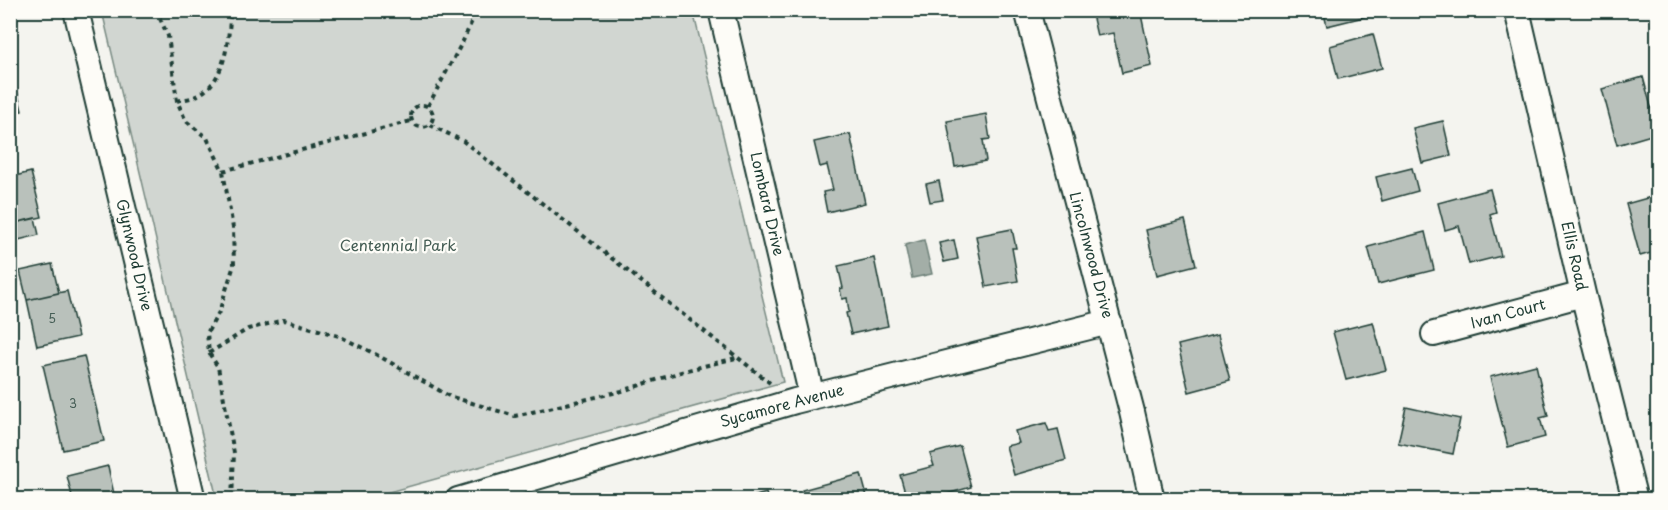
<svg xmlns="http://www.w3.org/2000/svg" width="1668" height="510" viewBox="0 0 1668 510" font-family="'Playpen Sans',sans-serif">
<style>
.green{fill:#d1d6d1;stroke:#788a82;stroke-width:1.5}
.water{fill:#a3aea7;stroke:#6e8179;stroke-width:1.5}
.building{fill:#b9c1bb;stroke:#1f3d34;stroke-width:1.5}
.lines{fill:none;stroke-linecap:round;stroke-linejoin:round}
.minor-casing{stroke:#1f3d34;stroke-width:28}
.path{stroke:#1f3d34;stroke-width:4;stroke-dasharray:4.5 4.5;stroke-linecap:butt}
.minor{stroke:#fdfcf7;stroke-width:24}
.labels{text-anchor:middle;stroke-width:4.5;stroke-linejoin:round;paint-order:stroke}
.number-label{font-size:12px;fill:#465e56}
.street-label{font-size:15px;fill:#1f3d34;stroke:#fdfcf7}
.park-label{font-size:15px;fill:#435c53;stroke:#fdfcf7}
</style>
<rect width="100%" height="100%" fill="#f4f4ef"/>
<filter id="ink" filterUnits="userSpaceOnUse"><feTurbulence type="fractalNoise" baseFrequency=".0167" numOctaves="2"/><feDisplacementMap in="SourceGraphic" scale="12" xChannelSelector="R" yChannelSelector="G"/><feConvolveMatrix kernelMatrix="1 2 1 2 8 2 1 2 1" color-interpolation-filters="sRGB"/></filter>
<g filter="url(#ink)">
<!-- green -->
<path class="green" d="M102,11H693L783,382L364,499H217Z"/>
<!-- water -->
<path class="water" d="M924,240L932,274L912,278L905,245Z"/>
<!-- building -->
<path class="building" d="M1091,10H1140L1152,66L1122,73L1113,33L1097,36Z
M1323,10H1375L1376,14L1327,26Z
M1373,34L1382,68L1338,79L1330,46Z
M10,60L22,111L10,114Z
M1643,77L1658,133L1617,145L1602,89Z
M986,114L990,139L983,140L986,161L955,167L947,121Z
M1443,121L1451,156L1422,163L1413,128Z
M850,134L865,203L827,212L823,192L833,190L827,165L820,167L814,142Z
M10,157L15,176L31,172L42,217L10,224Z
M1412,168L1418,191L1382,201L1376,177Z
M939,181L943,200L930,202L926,184Z
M1490,189L1496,212L1490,214L1501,256L1469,264L1459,226L1445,230L1438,203Z
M1658,195V251L1640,256L1626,204Z
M35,218L39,235L10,242V224Z
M1185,220L1196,265L1157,275L1146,230Z
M1012,229L1016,248H1012L1018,281L986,287L976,236Z
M1425,232L1434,270L1378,284L1368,247Z
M954,240L958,259L944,262L939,243Z
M874,258L888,326L851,334L846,313L849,312L847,298L842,299L840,289L843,288L838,266Z
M52,264L59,293L27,300L20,271Z
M67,291L78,337L37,346L27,300Z
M1373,322L1386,370L1346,380L1333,332Z
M1218,335L1230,381L1189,392L1178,345Z
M84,356L104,441L63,450L43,365Z
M1536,365L1548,416L1540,418L1545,437L1508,447L1490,377Z
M1406,407L1460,419L1453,454L1398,443Z
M1046,423L1049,431L1058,429L1066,460L1014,475L1006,446L1019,443L1015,431Z
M960,446L971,487L926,500H907L900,475L934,466L930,454Z
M108,466L115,499L73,500L67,476Z
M861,474L868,500H804L802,490Z
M766,493L768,500H742Z"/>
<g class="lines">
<!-- minor casing -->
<g class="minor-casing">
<path id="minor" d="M76,10L193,500
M721,10L812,397
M1027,10L1132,412L1152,500
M1517,10L1583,294L1635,500
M1434,334L1583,294
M458,500L795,401L1109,322"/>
</g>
<!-- path -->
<path class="path" d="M156,10L168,36L177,101L186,121L207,138L223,171L233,228L234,265L219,312L207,333L209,353L218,367L234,453L232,500
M177,101C183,99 191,99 196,96C227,82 228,39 231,10
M411 116a11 11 0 1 1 22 0a11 11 0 1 1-22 0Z
M428,106L463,41L477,10
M430,125L463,141L770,383
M223,171L411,121
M209,353L248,329L284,320L339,336L377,355L449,396L515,416L622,391L684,371L736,358"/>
<!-- minor -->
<use href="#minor" class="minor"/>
</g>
</g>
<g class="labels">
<!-- number labels -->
<g class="number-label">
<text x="52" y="323">5</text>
<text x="73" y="408">3</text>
</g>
<!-- street labels -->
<g class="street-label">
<text transform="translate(767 204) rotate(77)" y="5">Lombard Drive</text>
<text transform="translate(134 255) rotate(77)" y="5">Glynwood Drive</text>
<text transform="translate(1091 255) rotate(75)" y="5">Lincolnwood Drive</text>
<text transform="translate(1574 256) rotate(77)" y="5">Ellis Road</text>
<text transform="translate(1508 314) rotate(-15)" y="5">Ivan Court</text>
<text transform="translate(782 406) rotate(-15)" y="5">Sycamore Avenue</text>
</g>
<!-- park labels -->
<g class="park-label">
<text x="398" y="251">Centennial Park</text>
</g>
</g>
<!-- margin -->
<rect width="1668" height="510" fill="none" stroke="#fdfcf7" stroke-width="36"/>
<rect x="18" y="18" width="1632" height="474" fill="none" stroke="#1f3d34" stroke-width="2" filter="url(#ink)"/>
</svg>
